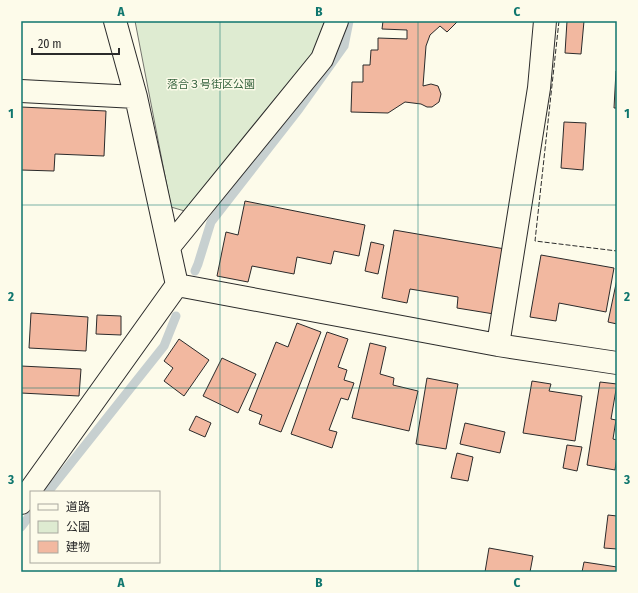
<svg xmlns="http://www.w3.org/2000/svg" width="638" height="593" viewBox="0 0 638 593" font-family="'Fira Sans Condensed','Noto Sans JP',sans-serif">
<style>
.green{fill:#deebd1;stroke:#74746e}
.lines{fill:none;stroke-linecap:round;stroke-linejoin:round}
.stream{stroke:#c7d0d0;stroke-width:9}
.building{fill:#f2b8a0;stroke:#2b2b2b}
.street-casing{stroke:#2b2b2b;stroke-width:24}
.street{stroke:#fdfbea;stroke-width:22}
.fence{stroke:#2b2b2b;stroke-width:1;stroke-dasharray:5 2;stroke-linecap:butt}
.grid{fill:none;stroke:#0f766e;stroke-width:1;stroke-opacity:0.55}
.labels{text-anchor:middle;stroke-width:3;stroke-linejoin:round;paint-order:stroke}
.park-label{font-size:11px;fill:#34623c;stroke:#fdfbea}
.neatline{fill:none;stroke:#0f766e;stroke-width:1.5}
.grid-label{font-size:13px;text-anchor:middle;font-weight:bold;fill:#0f766e}
</style>
<rect width="100%" height="100%" fill="#fdfbea"/>
<!-- green -->
<path class="green" d="M135,21H328L306,72L188,212L171,207Z"/>
<g class="lines">
<!-- stream -->
<path class="stream" d="M195,271L198,264L211,222L299,109L344,46L349,21
M48,492L164,346L176,316
M21,527L31,514"/>
</g>
<!-- building -->
<path class="building" d="M383,21H458L447,32L440,26L430,35L426,46L423,86L431,84L438,86L441,94L439,102L432,107H427L421,104L405,102L388,113L351,112L352,82H363V65H370L371,50H378V38L407,39V30L382,29Z
M567,21H584L581,54L565,53Z
M616,71H617V108H614Z
M21,107L106,111L104,156L55,154L54,171L21,170Z
M564,122L586,123L583,170L561,168Z
M245,201L365,225L359,256L334,251L331,264L297,257L294,274L252,266L248,282L217,276L226,232L238,235Z
M394,230L505,249L494,314L457,308L458,297L410,289L407,303L382,298Z
M371,242L384,245L378,274L365,271Z
M541,255L614,268L606,312L559,303L556,321L530,317Z
M617,279V324L608,322Z
M31,313L88,317L86,351L29,348Z
M97,315L121,316V335L96,334Z
M297,323L321,332L281,432L259,424L262,415L249,410L276,342L288,347Z
M327,332L348,339L338,367L347,370L344,380L354,383L348,400L341,398L329,430L337,432L332,448L291,434Z
M179,339L209,360L184,396L164,381L173,368L164,361Z
M370,343L386,347L380,374L394,378L393,385L418,391L409,431L352,418Z
M222,358L256,374L238,413L203,396Z
M21,366L81,369L79,396L21,393Z
M427,378L458,384L446,449L416,444Z
M532,381L551,384L549,391L582,396L575,441L523,433Z
M600,382L617,384L611,419L616,420L613,439L617,440V456L615,470L587,465Z
M196,416L211,423L205,437L189,430Z
M465,423L505,432L500,453L460,444Z
M567,445L582,447L577,471L563,468Z
M457,453L473,457L468,481L451,478Z
M608,515L617,516V549L604,548Z
M489,548L533,556L530,572H485Z
M584,562L617,567V572H582Z"/>
<g class="lines">
<!-- street casing -->
<g class="street-casing">
<path id="street" d="M115,21L136,97L177,285L498,345L617,363
M21,91L136,97
M169,247L322,59L337,21
M498,345L539,88L545,21
M21,503L177,285"/>
</g>
<!-- street -->
<use href="#street" class="street"/>
<!-- fence -->
<path class="fence" d="M559,21L535,241L617,251"/>
</g>
<!-- grid -->
<path class="grid" d="M220,21V572M418,21V572M21,205H617M21,388H617"/>
<g class="labels">
<!-- park labels -->
<g class="park-label">
<text x="211" y="88">落合３号街区公園</text>
</g>
</g>
<!-- border -->
<rect width="638" height="593" fill="none" stroke="#fdfbea" stroke-width="44"/>
<!-- legend -->
<rect x="30" y="491" width="130" height="72" fill="#fdfbea" stroke="#a9a89e"/>
<rect x="38" y="504" width="20" height="6" fill="#fdfbea" stroke="#a9a89e"/>
<text x="66" y="511" font-size="12" fill="#2b2b2b">道路</text>
<rect x="38" y="521" width="20" height="12" fill="#deebd1" stroke="#a9a89e"/>
<text x="66" y="531" font-size="12" fill="#2b2b2b">公園</text>
<rect x="38" y="541" width="20" height="12" fill="#f2b8a0" stroke="#a9a89e"/>
<text x="66" y="551" font-size="12" fill="#2b2b2b">建物</text>
<!-- scale -->
<path d="M32 48v6h87v-6" fill="none" stroke="#2b2b2b" stroke-width="2"/>
<text x="38" y="48" font-size="12" fill="#2b2b2b" stroke="#fdfbea" stroke-width="3" paint-order="stroke">20 m</text>
<rect x="22" y="22" width="594" height="549" class="neatline"/>
<g class="grid-label">
<text x="121" y="16">A</text>
<text x="319" y="16">B</text>
<text x="517" y="16">C</text>
<text x="11" y="118">1</text>
<text x="627" y="118">1</text>
<text x="11" y="301">2</text>
<text x="627" y="301">2</text>
<text x="11" y="484">3</text>
<text x="627" y="484">3</text>
<text x="121" y="587">A</text>
<text x="319" y="587">B</text>
<text x="517" y="587">C</text>
</g>
</svg>
